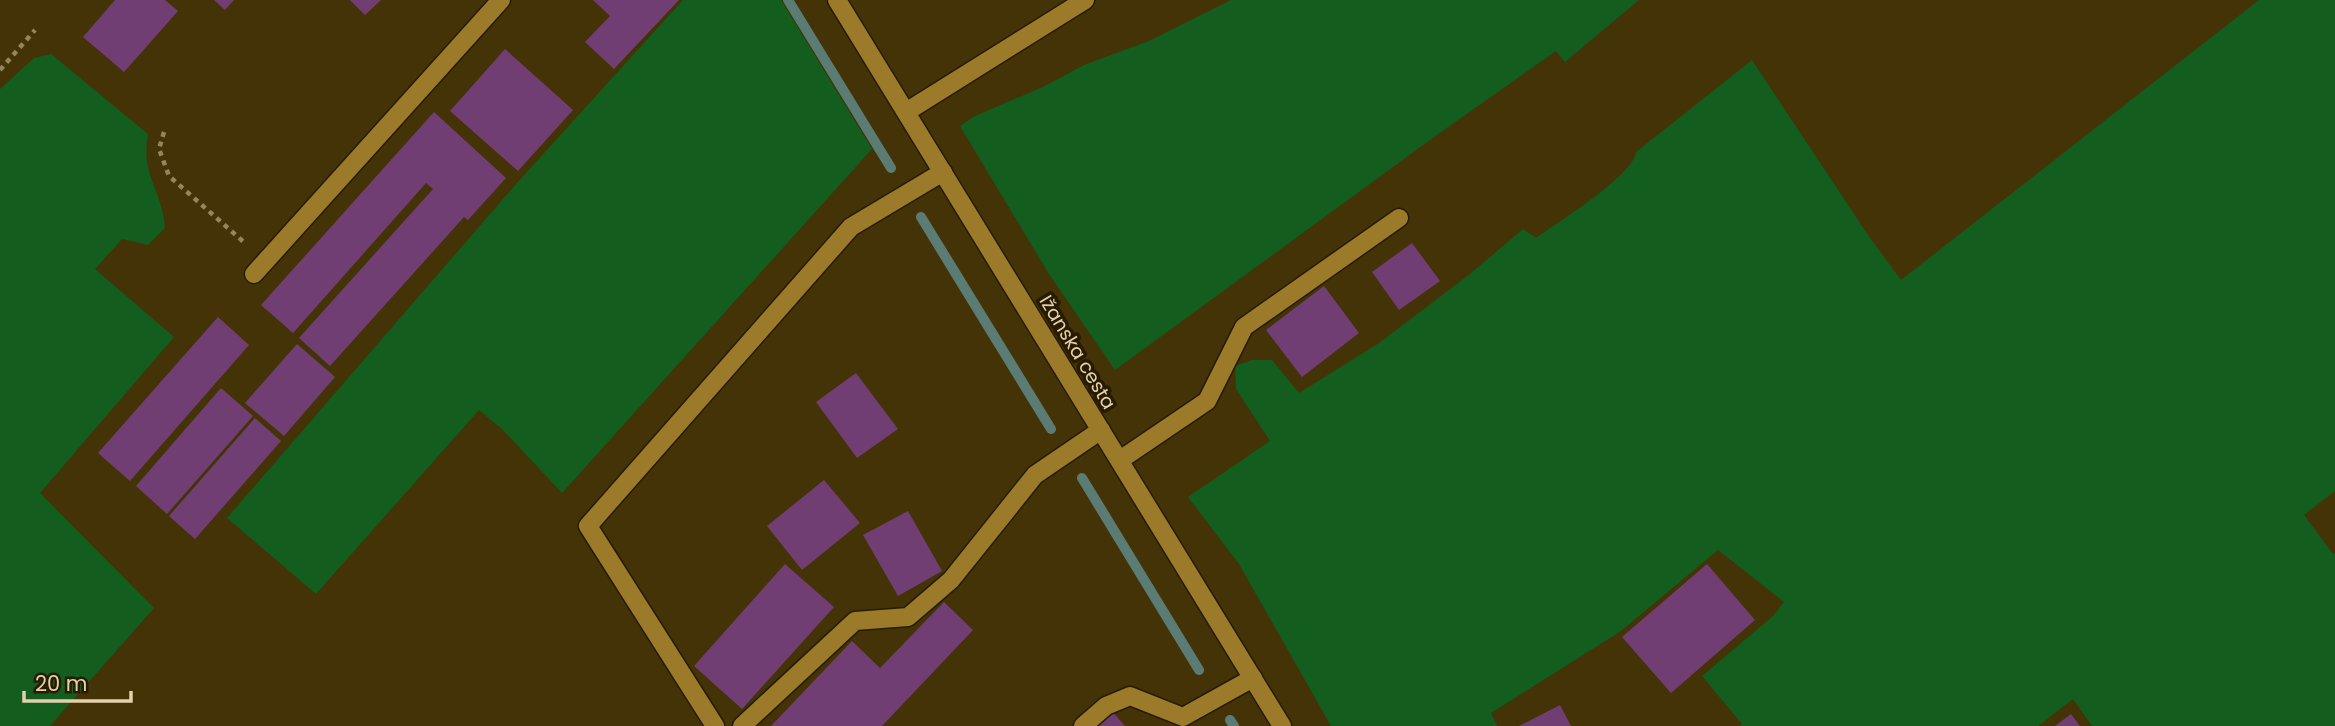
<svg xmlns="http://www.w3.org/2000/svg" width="2335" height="726" viewBox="0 0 2335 726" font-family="Poppins,sans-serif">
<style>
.green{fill:#135d1f}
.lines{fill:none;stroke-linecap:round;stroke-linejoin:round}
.stream{stroke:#5b7c75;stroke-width:10}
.building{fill:#713e74}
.service-casing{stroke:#261c04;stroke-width:21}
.minor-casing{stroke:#261c04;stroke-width:21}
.tertiary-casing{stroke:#261c04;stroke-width:21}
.path{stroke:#95845c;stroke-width:4.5;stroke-dasharray:5 5;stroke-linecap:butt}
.service{stroke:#9b7a2a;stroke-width:18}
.minor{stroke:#9b7a2a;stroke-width:18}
.tertiary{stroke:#9b7a2a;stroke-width:18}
.labels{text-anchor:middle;stroke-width:7;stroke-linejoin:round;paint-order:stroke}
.street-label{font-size:19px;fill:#e2d1ac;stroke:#281b00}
</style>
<rect width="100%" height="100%" fill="#443307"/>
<!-- green -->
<path class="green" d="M683,0H781L872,149L562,493L503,430L479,410L316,594L227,518L516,184Z
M1231,0H1639L1565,62L1556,51L1441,132L1115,370L1049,274L960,126L975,116L1045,86L1084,65L1149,41Z
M2259,0H2335V491L2304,515L2333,554L2335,553V726H2092L2073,699L2038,726H1740L1742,724L1702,676L1772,617L1784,602L1718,550L1621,631L1491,713L1497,726H1331L1239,564L1188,497L1270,441L1236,389L1235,366L1252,360H1272L1299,393L1379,343L1470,274L1523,229L1536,238C1558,222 1633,176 1636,152L1752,60L1868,235L1901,280Z
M51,54L148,134C140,175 163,191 165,228L148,245L122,239L95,269L174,337L40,493L154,608L50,726H0V89L34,58Z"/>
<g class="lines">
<!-- stream -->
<path class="stream" d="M788,0L891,168
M921,217L1051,429
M1082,478L1199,670
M1230,720L1234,726"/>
</g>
<!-- building -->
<path class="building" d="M115,0H165L178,11L124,72L83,37Z
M214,0H234L225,10Z
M350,0H381L365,15Z
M593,0H679L614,69L585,42L610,16Z
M505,49L573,110L518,171L450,111Z
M434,112L506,178L468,220L464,217L330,366L299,338L433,189L426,183L293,333L261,305Z
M1412,243L1440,281L1399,310L1372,272Z
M1324,286L1359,333L1302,377L1266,330Z
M218,317L249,345L130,481L98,453Z
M297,344L335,377L284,436L245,403Z
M856,373L898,429L857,458L816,402Z
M221,388L253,416L167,514L136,486Z
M255,418L281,441L195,539L169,516Z
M824,480L860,523L802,570L767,526Z
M908,511L942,571L898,596L863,535Z
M785,564L834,607L742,709L694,666Z
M1707,564L1755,620L1671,693L1622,637Z
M944,602L973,630L882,726H771L852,641L880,668Z
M1560,705L1571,726H1519Z
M1111,710L1125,726H1093Z
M2071,714L2080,726H2055Z"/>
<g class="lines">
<!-- service casing -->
<g class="service-casing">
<path id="service" d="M906,112L1085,0
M254,274L501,0"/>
</g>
<!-- minor casing -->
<g class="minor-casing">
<path id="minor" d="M1120,460L1207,401L1244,327L1399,218
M715,726L588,526L851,227L943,172
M742,726L855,621L908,617L951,580L1035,475L1101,430
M1083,726L1106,706L1130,696L1183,717L1253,678"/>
</g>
<!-- tertiary casing -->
<g class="tertiary-casing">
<path id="tertiary" d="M837,0L1282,726"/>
</g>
<!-- path -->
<path class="path" d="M0,70L35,30
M164,132L159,149L169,176L246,244"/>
<!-- service -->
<use href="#service" class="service"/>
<!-- minor -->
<use href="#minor" class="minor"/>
<!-- tertiary -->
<use href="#tertiary" class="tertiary"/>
</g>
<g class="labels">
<!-- street labels -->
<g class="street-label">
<text transform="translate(1078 352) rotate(59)" y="7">Ižanska cesta</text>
</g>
</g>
<!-- scale -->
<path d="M24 691v10h107v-10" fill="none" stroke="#e2d1ac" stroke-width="3.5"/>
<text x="35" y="691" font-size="21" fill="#e2d1ac" stroke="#281b00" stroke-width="5" paint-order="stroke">20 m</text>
</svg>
